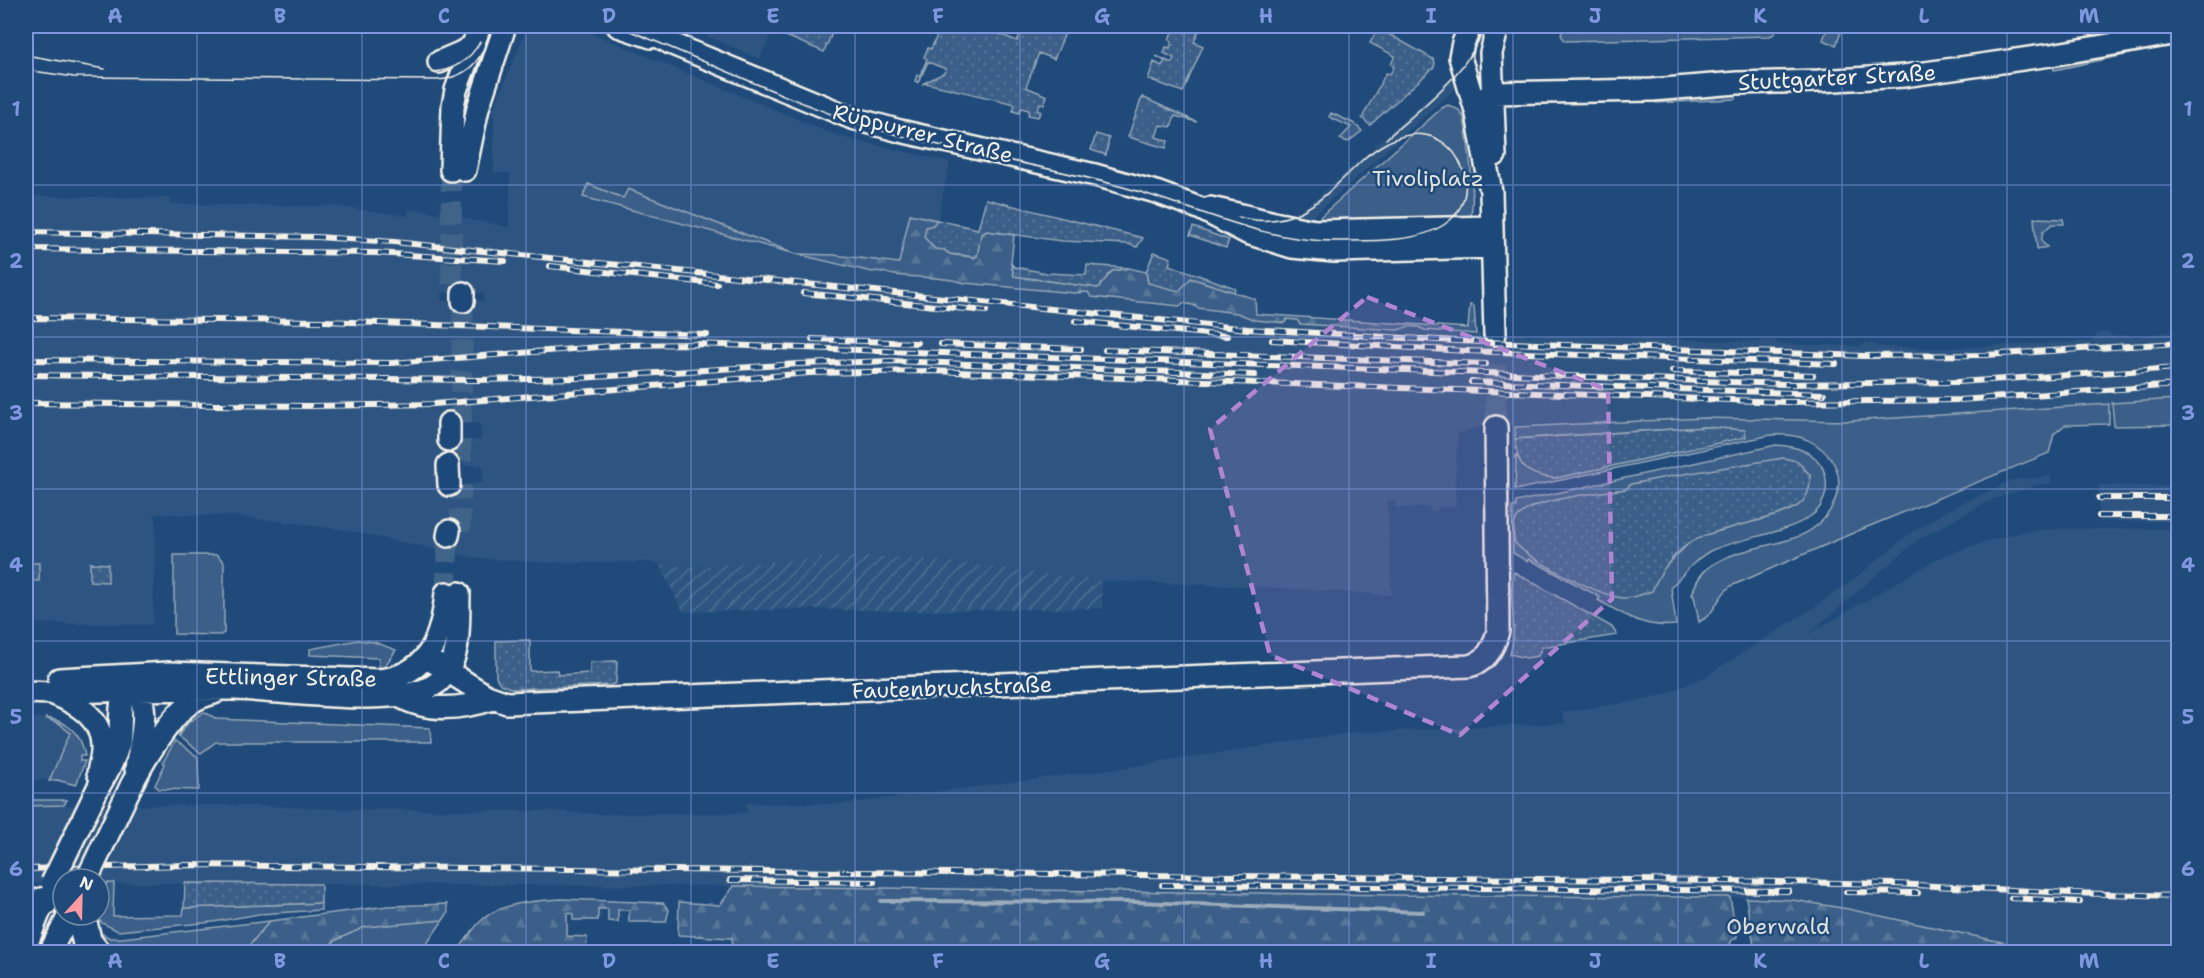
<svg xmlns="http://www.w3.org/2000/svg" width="2204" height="978" viewBox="0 0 2204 978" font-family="'Shantell Sans',sans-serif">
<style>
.built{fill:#2d5581;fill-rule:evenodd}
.industrial{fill:url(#industrial-furrows)}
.green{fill:#3a5f88;stroke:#97a8b8;stroke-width:1.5;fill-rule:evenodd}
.forest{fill:url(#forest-firs);stroke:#97a8b8;stroke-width:1.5}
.garden{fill:url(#garden-dots);stroke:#97a8b8;stroke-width:1.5}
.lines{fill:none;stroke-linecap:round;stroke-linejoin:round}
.stream{stroke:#9cacbb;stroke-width:4}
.secondary-tunnel{stroke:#3f638a;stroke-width:21;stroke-dasharray:21 10;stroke-linecap:butt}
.secondary-casing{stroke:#f4f1e8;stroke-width:26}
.highway-casing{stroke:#f4f1e8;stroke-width:33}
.secondary{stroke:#1f4a7a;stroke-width:21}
.highway{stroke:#1f4a7a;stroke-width:28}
.tram{stroke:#f4f1e8;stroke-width:1.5}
.rail-casing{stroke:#f4f1e8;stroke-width:6}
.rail{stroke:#1f4a7a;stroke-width:4;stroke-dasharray:11;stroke-linecap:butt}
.secondary-bridge-casing{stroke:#f4f1e8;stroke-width:26;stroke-linecap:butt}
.secondary-bridge{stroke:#1f4a7a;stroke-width:21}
.marked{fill:#b185d1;fill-opacity:0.2;stroke:#b185d1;stroke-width:4.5;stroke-dasharray:12 8;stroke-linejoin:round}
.grid{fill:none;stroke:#7e97df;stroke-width:1.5;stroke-opacity:0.55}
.labels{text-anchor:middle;stroke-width:5;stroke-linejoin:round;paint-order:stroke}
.street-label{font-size:22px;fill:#f4f1e8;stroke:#1f4a7a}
.park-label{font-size:22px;fill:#e1e2de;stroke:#1f4a7a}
.neatline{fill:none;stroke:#7e97df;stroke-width:2}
.grid-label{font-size:20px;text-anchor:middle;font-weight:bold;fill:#7e97df}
</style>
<defs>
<pattern id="industrial-furrows" width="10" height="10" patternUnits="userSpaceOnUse" patternTransform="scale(1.5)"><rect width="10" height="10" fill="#2d5581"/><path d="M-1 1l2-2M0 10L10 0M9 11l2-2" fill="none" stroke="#4c6e93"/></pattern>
<pattern id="forest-firs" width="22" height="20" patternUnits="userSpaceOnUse" patternTransform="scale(1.5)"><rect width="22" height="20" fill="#3a5f88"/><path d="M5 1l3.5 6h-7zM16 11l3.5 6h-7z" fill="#577699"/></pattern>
<pattern id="garden-dots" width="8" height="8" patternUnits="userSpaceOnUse" patternTransform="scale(1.5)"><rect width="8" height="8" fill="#3a5f88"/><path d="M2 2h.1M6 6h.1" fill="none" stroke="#577699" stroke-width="1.8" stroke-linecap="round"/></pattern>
</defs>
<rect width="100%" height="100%" fill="#1f4a7a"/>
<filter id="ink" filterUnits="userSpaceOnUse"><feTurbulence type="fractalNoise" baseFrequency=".0167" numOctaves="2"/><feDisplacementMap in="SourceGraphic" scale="12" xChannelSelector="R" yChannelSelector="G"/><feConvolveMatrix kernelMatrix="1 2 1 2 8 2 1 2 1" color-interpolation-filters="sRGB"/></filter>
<g filter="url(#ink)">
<!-- built -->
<path class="built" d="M528,26H575L825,131L846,138L950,162L927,269L834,255L799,254L834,264L872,272L876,270L891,275L942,278L965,283L1074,293L1088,292L1091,297L1180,306L1183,303L1193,305L1237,313L1255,320L1284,323L1286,319L1297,320L1300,324L1398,330L1407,326H1417L1425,330L1470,334H1515L1758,342L1766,340L1776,341L1780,344L1860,346L1865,343L1875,344L1878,347L1947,348L2092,341L2098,333L2108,332L2112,336L2127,335L2132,337L2165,332L2178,334V399L1849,421L1704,418L1478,427L1458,434L1455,483L1456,507H1437V511H1430V507L1395,508V501H1387L1392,595L1263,587L1077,580L933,560L886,557L694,567L643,562L542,563L507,560L476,558L340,529L235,516L151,514L156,516L153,625L26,623V196L170,198L171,204L334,206L408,216V210H421L509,227L510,173H494V108ZM588,185L623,199L628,190L786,250L583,197ZM441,293H483L484,301H441ZM449,423L481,424V440H436ZM441,465H483V482L466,486L440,485Z
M695,26H774L760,59L694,30Z
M1455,74L1458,86L1320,210L1306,221L1296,213L1317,198Z
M2051,476V483L2041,484L1994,499L1958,517L1916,541L1809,634L1942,556L1988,541L2021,532L2054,529H2178V952H2076L2011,944L1848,909L1793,900L1686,895L1474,896L734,886L99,883V879H63V883H26V806L230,805L341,809L553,811L596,814L747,813L746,803L843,804L1135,766L1349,733L1565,723L1562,712L1625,703L1663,695L1704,677L1807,612L1853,580L1908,535L1944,512L2012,480Z
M2099,485L2178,486V522L2099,521Z
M26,717L45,718L55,722L70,733L49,780L26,781Z"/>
<!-- industrial -->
<path class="industrial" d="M841,557H886L933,560L1101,581L1102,608L910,611L805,609L683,612L659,564L694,567Z"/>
<!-- green -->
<path class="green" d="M1565,26H1778L1774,34L1770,36L1565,41L1561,35Z
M1828,26H1839L1837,31L1841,32L1836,45L1823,40Z
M1875,26H1926V28L1883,34Z
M2095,26H2149L2091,36Z
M2178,39V44L2054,70L2052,61Z
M1736,90V99L1656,103V99Z
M1448,105L1459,110L1464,118C1468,142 1477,196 1470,218L1320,221V217L1442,108Z
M1331,113L1353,123L1362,131L1348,142L1340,139L1351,127L1329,117Z
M588,184L623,198L628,189L796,254L583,197Z
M2034,218L2063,219L2064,224H2052L2043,232L2041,241L2047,247L2037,249Z
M2178,399V425L2114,426L2112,403Z
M2109,404V424L2065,425L2054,434L2049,453L1860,530L1731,586C1715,598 1718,612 1699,622L1694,596L1692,595C1695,583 1701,572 1712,565C1756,536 1823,554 1838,490C1842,470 1830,454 1815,444C1802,435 1786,434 1771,435L1515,490L1516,454C1524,472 1538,477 1556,478L1746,436L1706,427L1515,439V427L1704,418L1849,421Z
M1776,445C1793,446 1812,450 1821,465C1826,473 1827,483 1826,492C1824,500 1820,510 1812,515C1790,533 1740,538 1712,550C1696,558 1684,574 1671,587L1676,625C1643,628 1626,616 1598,600L1600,597L1529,559L1527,561L1513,553L1512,507H1516V502ZM1797,461L1810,475L1780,514L1705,535L1688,544L1660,572L1652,591L1531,507L1567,498L1626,489C1638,476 1770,465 1797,461Z
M174,555H217L224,562V633L220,635L174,634Z
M358,640L374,642L396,650L384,667L379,668V658L310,655V649Z
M204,712L217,719L430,728L431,742H216L201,753L178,736L189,722Z
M45,718C67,720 82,734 85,756H80V761H85L76,785L57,780L49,781L70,733L60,724Z
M175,741L198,757L199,790L159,789L155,785L165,764L163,762Z
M26,800H67L64,805L26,806Z
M107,883H114L113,916L183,915L184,908L321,903V910L259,914L213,922L118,931L102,923L97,917L99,900Z
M443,920L421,952H321L336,940L365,926Z
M270,921L244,952H103L99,932L110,938H122Z"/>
<!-- forest -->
<path class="forest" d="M910,214L937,220L933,225C937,233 941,251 950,254C956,256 966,255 974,258L981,234L987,231L1014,235L1011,263L1014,276L1098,288L1112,271L1129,268L1146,272L1148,283L1191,278L1255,299L1256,314L1468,328L1470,305L1474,306L1476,334L1425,330C1415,325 1408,326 1398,330L1300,324L1297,320L1287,319L1285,323L1255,320L1237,313L1198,308L1193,305L1183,303L1180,306L1091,297L1088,292L1074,293L965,283C943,276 918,278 895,275C886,274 880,269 872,272L796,254L834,255L899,263Z
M734,886L1474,896L1730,897L1737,937L1731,941L1730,947L1735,952H733L732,938L678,935L679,902L720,905Z
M1746,898L1793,900L1848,909L2011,944L2076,952H1755Z
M561,899L663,903L669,910L666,922H629V910H618V922L608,921V909H598V920H573V914L567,913V936L587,937L586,952H457C465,941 473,928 483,919C502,902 537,901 561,899Z
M447,904L448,913L443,920L365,927L336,940L321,952H244L270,921L388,906Z"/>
<!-- garden -->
<path class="garden" d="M774,26H835L824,52L772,30Z
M937,26H979L1017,41L1024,26L1041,31L1044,26H1068L1054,59L1039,53L1026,87L1047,96L1044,104L1040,103L1037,110L1041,112L1038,117L1028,115L1029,110L1021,108L1019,113L1013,111L1015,104L926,83L922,84L944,73L946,69L928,62L918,83L915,81L917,75L920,76L927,59L924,57L928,48L931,49L938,33L935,31Z
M1174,26H1201L1194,42L1203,46L1183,92L1148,79L1154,62L1162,66L1165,61L1156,56L1172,63L1174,58L1164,53L1166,47L1170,48L1172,41L1169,40Z
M1378,28L1433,59L1435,63L1434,67L1370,125L1362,118L1386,73L1390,74L1394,67L1391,64L1395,56L1370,43Z
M1142,97L1197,122L1175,116L1171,127L1160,125L1156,137L1168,141L1166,148L1128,137Z
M1096,134L1109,138L1106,155L1091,150Z
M986,199L1143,238L1137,247L1128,244L1062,241L987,231L981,234L977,257L950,254L944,250L935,249L924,237L926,227L933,225L937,220L978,229Z
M1193,227L1229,240L1226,248L1190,235Z
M1154,252L1171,258L1169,265L1235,288L1234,292L1191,278L1179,291L1148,283L1146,272Z
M1011,263L1014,267L1047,273L1086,275L1087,265L1129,268L1112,271L1098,288L1014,276Z
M1706,427L1745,430L1746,437L1556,478C1528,476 1517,468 1515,439Z
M1783,458L1797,461L1810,475C1810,485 1810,492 1803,501C1787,521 1713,525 1688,544C1671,556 1660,572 1652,591C1644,594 1633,598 1625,598C1603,598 1530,560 1515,543C1513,534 1512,524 1518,517C1533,498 1601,493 1626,489L1631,484L1672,476Z
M26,563H39V581L26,580Z
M90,563L108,564V582L90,581Z
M1514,572L1612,627L1617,635L1542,647L1538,656L1526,658L1510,654C1519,626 1507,597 1514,572Z
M530,640V671L557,670L558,675L590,673V662L617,661L616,683L611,685L513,689L500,684L496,677V641Z
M185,883L321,884V903L184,908Z"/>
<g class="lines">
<!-- stream -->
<path class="stream" d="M881,901L1135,902L1423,912"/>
<!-- secondary-tunnel -->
<path class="secondary-tunnel" d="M451,170L452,293
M1495,334L1496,427
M461,423L463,301
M461,440V465
M460,531L461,485
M446,593L448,536"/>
<!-- secondary casing -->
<g class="secondary-casing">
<path id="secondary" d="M618,26L651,37
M640,26L670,43L852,118L900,131L1095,175L1156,192L1199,208L1247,233L1292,247L1334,251L1492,247
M1471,26L1463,43L1460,57L1477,114L1491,192L1495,334
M439,62L460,53L472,46
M1476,109L1486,97L1493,93L1652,90L1737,83L1818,81L1904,76L2051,55L2178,33
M1495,155L1491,53L1498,26
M451,170L453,106L456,90L480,26
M465,170L478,108L505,26
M1210,208C1246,215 1280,226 1316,231L1492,227
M463,301V293
M449,440V423
M448,465L449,485
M448,536L449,531
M427,658L487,696L507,703L1469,666C1487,662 1494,647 1498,631L1496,427
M59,679L169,673L380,680C429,674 442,638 446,593
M132,681C153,705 140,741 136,769
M26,692L52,693C113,690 174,689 234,689C281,690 402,710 437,683C463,662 458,622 459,593
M54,694C78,704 104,719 102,750C102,758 99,765 98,773
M399,696C428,713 462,709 493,699
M99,786C107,772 115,759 119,743C123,719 115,699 133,681
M131,786C142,763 171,715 192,702C199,697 207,695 214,693
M26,946L41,908
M50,952L69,915"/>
</g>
<!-- highway casing -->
<g class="highway-casing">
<path id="highway" d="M81,915L87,942L95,952
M26,920L34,909L43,902"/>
</g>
<!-- secondary -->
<use href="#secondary" class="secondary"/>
<!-- highway -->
<use href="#highway" class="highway"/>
<!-- tram -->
<path class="tram" d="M618,26C665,45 712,65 759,85C796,100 833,117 872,128C954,152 1040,164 1123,187C1194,206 1262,242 1337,241C1369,241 1418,243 1445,224C1487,196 1459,127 1409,135C1391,138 1377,148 1363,159
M26,55L105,69
M26,70L74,77L438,80C474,76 482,56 494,26
M432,72C453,71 470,60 480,42
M1386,139C1424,105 1467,75 1485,26
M1238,217C1301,233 1328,191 1370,153"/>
<!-- rail casing -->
<g class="rail-casing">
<path id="rail" d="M26,232L317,237L394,242L1248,329L1456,341L1864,356L1986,355L2178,343
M26,249L376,253L505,261
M550,266L717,284
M803,293L986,311
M26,318L324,321L707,335
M1075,321L1227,336
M812,339L917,343
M1272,340L1466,351L1836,364
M941,344L1081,349
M1105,350L1486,364
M26,360L392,363L625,345L696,344L1785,384L1957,382L2178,368
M1672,371L1813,375
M26,375L475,380L579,378L798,364L892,361L1255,375
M1471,382L1824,394
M26,403L311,406L434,404L809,373L930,371L1785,402L1959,400L2178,385
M2099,498H2178
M2099,516H2178
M26,869L186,865L1723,881L1896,884L2071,893L2178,896
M730,880L874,882
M1162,885L1789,891
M1846,892L1918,893
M2011,898L2080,902"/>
</g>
<!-- rail -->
<use href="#rail" class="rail"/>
<!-- secondary-bridge casing -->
<g class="secondary-bridge-casing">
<path id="secondary-bridge" d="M87,879L131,786
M52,883L99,786"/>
</g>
<!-- secondary-bridge -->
<use href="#secondary-bridge" class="secondary-bridge"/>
</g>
</g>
<!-- marked area -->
<path class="marked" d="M1367,297L1608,390L1612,599L1460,735L1270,655L1210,429Z"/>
<!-- grid -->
<path class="grid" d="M197,26V952M362,26V952M526,26V952M691,26V952M855,26V952M1020,26V952M1184,26V952M1349,26V952M1513,26V952M1678,26V952M1842,26V952M2007,26V952M26,185H2178M26,337H2178M26,489H2178M26,641H2178M26,793H2178"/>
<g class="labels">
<!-- street labels -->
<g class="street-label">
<text transform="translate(1837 77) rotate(-3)" y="8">Stuttgarter Straße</text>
<text transform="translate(923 133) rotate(14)" y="8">Rüppurrer Straße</text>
<text transform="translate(291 677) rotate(1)" y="8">Ettlinger Straße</text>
<text transform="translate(952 687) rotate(-2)" y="8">Fautenbruchstraße</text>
</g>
<!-- park labels -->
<g class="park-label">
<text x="1428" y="186">Tivoliplatz</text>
<text x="1778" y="934">Oberwald</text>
</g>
</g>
<!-- margin -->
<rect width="2204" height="978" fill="none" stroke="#1f4a7a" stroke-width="66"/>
<!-- north arrow -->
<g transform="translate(81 897) rotate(22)"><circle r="28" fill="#1f4a7a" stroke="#748da6" stroke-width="1.5"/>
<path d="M0-4.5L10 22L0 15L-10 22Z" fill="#ff9aa2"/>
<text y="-9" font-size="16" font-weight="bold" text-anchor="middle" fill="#f4f1e8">N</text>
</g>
<rect x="33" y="33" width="2138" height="912" class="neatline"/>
<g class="grid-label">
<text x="115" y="23">A</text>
<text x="280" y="23">B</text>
<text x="444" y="23">C</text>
<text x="609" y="23">D</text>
<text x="773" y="23">E</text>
<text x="938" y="23">F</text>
<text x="1102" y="23">G</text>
<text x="1266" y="23">H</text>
<text x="1431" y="23">I</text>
<text x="1595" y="23">J</text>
<text x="1760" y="23">K</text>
<text x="1924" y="23">L</text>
<text x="2089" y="23">M</text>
<text x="16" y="116">1</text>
<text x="2188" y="116">1</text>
<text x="16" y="268">2</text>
<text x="2188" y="268">2</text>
<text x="16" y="420">3</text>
<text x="2188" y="420">3</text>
<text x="16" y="572">4</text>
<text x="2188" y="572">4</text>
<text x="16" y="724">5</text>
<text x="2188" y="724">5</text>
<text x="16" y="876">6</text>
<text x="2188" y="876">6</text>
<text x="115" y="968">A</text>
<text x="280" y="968">B</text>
<text x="444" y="968">C</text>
<text x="609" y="968">D</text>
<text x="773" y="968">E</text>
<text x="938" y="968">F</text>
<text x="1102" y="968">G</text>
<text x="1266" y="968">H</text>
<text x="1431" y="968">I</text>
<text x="1595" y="968">J</text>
<text x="1760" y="968">K</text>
<text x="1924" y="968">L</text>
<text x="2089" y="968">M</text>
</g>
</svg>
